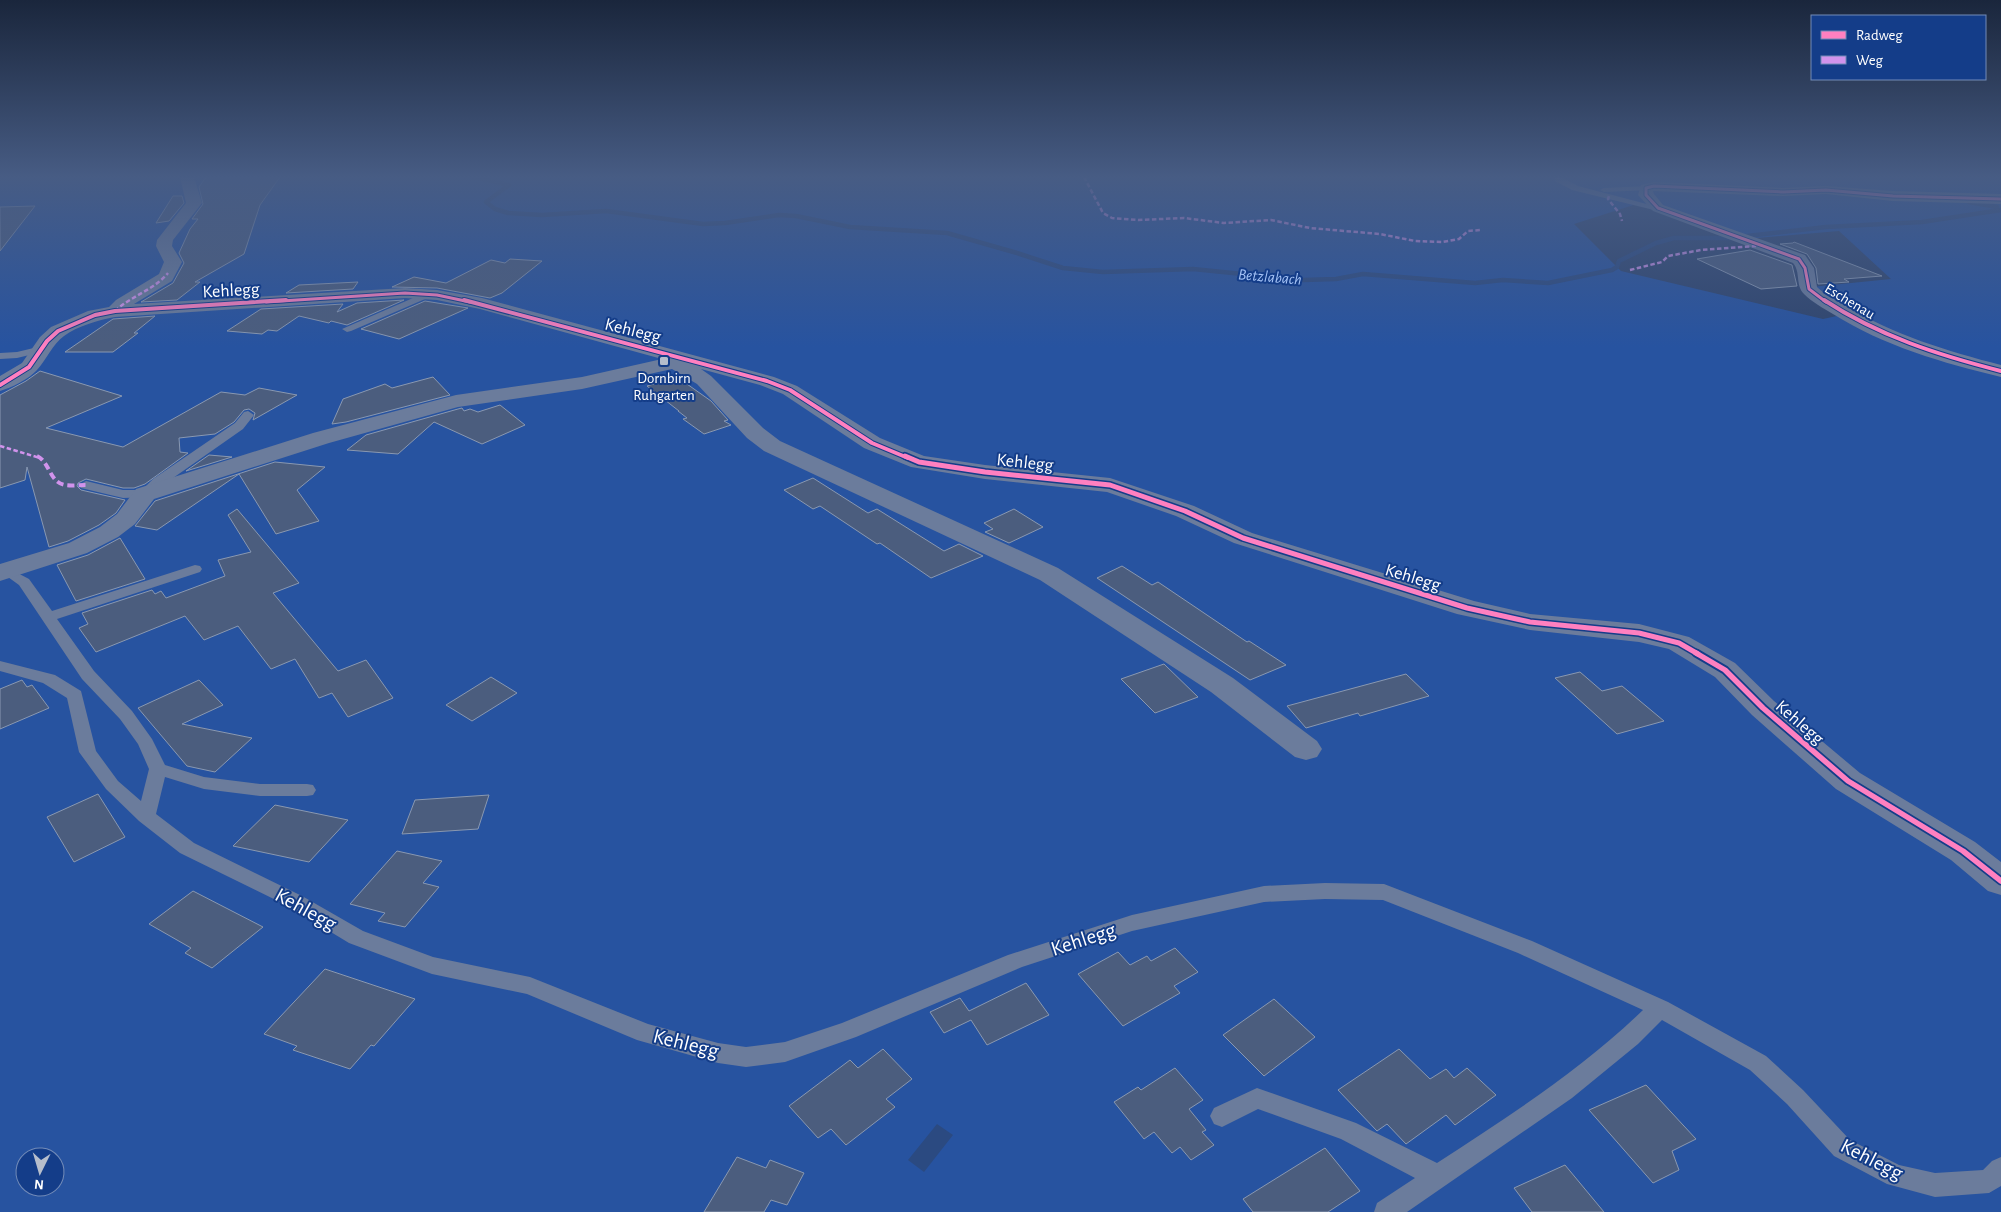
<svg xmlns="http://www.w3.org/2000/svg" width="2001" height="1212" viewBox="0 0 2001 1212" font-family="'Alegreya Sans',sans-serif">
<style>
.green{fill:#2753a0;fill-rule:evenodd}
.water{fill:#2b4a81}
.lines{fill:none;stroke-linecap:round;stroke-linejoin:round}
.stream{stroke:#2b4a81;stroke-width:4.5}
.building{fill:#4b5d7e;stroke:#8998b1}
.lane{fill:#6b7c9c;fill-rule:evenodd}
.street{fill:#6b7c9c;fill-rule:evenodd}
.quiet-far1{stroke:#d193ec;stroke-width:2.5;stroke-dasharray:4.5 2.5;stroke-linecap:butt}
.quiet{stroke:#d193ec;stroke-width:4;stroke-dasharray:7 4;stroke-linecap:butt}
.cycleway-far3-casing{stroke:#143d89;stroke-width:5}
.cycleway-far2-casing{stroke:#143d89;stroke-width:6}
.cycleway-far1-casing{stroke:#143d89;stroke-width:8}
.cycleway-casing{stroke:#143d89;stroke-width:9}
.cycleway-far3{stroke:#ff80c0;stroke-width:3}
.cycleway-far2{stroke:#ff80c0;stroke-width:4}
.cycleway-far1{stroke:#ff80c0;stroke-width:5}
.cycleway{stroke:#ff80c0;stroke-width:5.5}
.poi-dot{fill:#b6becc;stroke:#143d89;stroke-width:2}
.labels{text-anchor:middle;stroke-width:4;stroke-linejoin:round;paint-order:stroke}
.far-street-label{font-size:15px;fill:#fff;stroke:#143d89}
.far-poi-label{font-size:15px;fill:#fff;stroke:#143d89}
.far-water-label{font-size:16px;font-style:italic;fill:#a6c4f7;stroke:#143d89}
.street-label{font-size:18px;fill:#fff;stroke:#143d89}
.near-street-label{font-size:21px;fill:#fff;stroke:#143d89}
</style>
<rect width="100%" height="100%" fill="#2f456e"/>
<!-- green -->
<path class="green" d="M0,177H2001V1212H0ZM1640,203L1745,239L1839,231L1891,279L1811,287L1846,314L1823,319L1621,271L1574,224ZM25,1157H55V1187H25Z"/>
<!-- water -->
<path class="water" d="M937,1124L953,1135L924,1172L908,1160Z"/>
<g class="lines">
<!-- stream -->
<path class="stream" d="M475,177L509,185L486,202L495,209L508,213L542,215L606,211L703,224L725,223L779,215L796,216L850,227L947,233L1017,253L1063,268L1103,272L1193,269L1303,280L1336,279L1363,274L1475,283L1503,280L1548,283L1612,270L1617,267L1619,261L1656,243L1674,238H1730L1826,227L1922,222L2001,210
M1639,177L1642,180
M1969,202L1997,207"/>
</g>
<!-- building -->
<path class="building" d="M206,177H280L260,205L244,254L195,282H200L177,300L141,302L173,283L184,263L179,253L190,229L198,219H192L203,204L199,187Z
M173,196H182L184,203L169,221L156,223Z
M35,206L0,251V207Z
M1793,243L1794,242L1882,276L1844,279L1849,282L1818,284L1816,268L1807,254L1780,244Z
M1750,250L1792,265L1797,286L1761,289L1697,259Z
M510,259L542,261L502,293L490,298L437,288L392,287L414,277L446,283L491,260L505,263Z
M358,282L353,289L286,293L299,285Z
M404,300L347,325L331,321L329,323L299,316L277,331L268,330L262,334L227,331L261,309L343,304L337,312L357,303Z
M425,301L468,308L399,339L361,329Z
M155,316L134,333H138L113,352H65L113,319Z
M40,371L122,396L46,428L123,447L221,392L245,395L259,388L297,395L253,420L255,413L249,409L244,410L234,422L215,434L179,438L180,452L188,453L145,484L134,488H123L86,479L78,483L77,486L81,490L125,500L116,513L99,525L68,541L49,547L27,467L25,480L0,488V395L26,381Z
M433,377L450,395L346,422L332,424L343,399L385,384L392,388Z
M677,377L711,401L728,420L724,421L731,425L704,434L683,419L687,418L678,411H679L647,386Z
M500,405L525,425L482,444L434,422L398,454L347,450L366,435L458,409L462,408L464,411L470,409L478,412Z
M209,455L232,457L186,471Z
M275,462L325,467L297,490L319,521L276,534L239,474L157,530L135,526L155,501Z
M813,478L868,513L877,509L944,551L959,544L983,556L931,578L880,543L877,544L820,506L813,509L784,490Z
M237,509L299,583L273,593L338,671L366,660L393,698L348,717L332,693L319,698L295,659L271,669L238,626L204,640L185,616L96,652L79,628L88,624L82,613L152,590L155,594L161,591L166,598L225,576L218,560L251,552L228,515Z
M1014,509L1043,527L1009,543L985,532L993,529L984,523Z
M120,538L145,579L76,601L57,565L88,555Z
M1122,566L1152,585L1158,582L1247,642L1249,641L1286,665L1250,680L1097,578Z
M1164,664L1198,697L1155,713L1121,679Z
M1580,672L1602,691L1622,686L1664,721L1617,734L1555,678Z
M1406,674L1429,696L1360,716L1358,713L1306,728L1287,706Z
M491,677L517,693L472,721L446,705Z
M22,680L27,687L32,685L49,708L0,729V689Z
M199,680L223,705L182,724L252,738L215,772L187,766L138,708Z
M98,794L125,837L74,862L47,817Z
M489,795L478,829L402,834L415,800Z
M275,805L348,820L309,862L233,846Z
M397,851L442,861L423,883L439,887L405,927L378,921L385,913L350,904Z
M193,891L263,927L212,968L185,953L191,948L149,924Z
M1175,948L1198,972L1174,986L1180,993L1123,1026L1078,974L1118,952L1130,965L1147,956L1151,961Z
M325,969L415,999L374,1046L371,1045L350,1069L293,1050L297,1046L264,1034Z
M1026,983L1049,1015L987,1045L971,1020L944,1033L930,1012L960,998L969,1011Z
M1274,999L1315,1037L1264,1076L1223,1035Z
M883,1049L912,1079L886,1099L895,1107L846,1145L831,1129L818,1138L789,1106L850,1060L858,1068Z
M1399,1049L1430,1079L1446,1069L1454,1078L1467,1068L1496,1095L1455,1125L1446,1115L1406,1144L1387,1124L1377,1131L1338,1090Z
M1175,1068L1203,1100L1189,1109L1206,1130L1202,1132L1214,1145L1191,1160L1180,1147L1172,1153L1154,1132L1144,1139L1114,1102L1138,1087L1141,1090Z
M1646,1085L1696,1139L1672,1151L1679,1170L1653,1183L1589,1110Z
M1325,1148L1360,1191L1328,1212H1253L1243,1199Z
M737,1157L766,1168L770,1160L804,1173L787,1205L771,1200L764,1212H704Z
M1565,1165L1604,1212H1532L1514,1188Z"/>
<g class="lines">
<!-- lane -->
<path class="lane" d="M1555,177H1561L1578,186L1662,208L1658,211L1572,190L1555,181Z
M1646,186H1649V190L1604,192L1600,190L1604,188Z
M429,291L434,294L432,296L351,331L347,332L342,329Z
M42,346L46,347L47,349L46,351L17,358L0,359V353L17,352Z
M248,411L254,415L243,429L163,485L150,497L123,498L81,488L79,485L86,481L123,490H142L153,479L235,423L244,412Z
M195,565L200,566L202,569L200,572L57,619L94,671L132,711L152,739L165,765L204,777L260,784H307L313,785L316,790L313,795L307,796H260L204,789L165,777L156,814L194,843L302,896L363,931L433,957L530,977L648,1024L718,1043L746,1047L785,1042L842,1023L1008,955L1132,915L1264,886L1325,883L1384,884L1532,941L1668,1002L1766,1056L1803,1090L1850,1140L1899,1165L1935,1173L1983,1170L1992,1161L2001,1157V1186L1989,1193L1935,1197L1887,1184L1834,1156L1787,1104L1750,1070L1662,1020L1638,1044L1572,1098L1407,1212H1374L1377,1203L1415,1178L1341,1139L1258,1109L1222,1127L1214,1124L1210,1116L1214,1108L1257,1088L1356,1123L1437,1163C1509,1116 1581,1070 1643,1010L1518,953L1383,900L1325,899L1264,902L1132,931L1022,967L856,1037L785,1062L746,1067L718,1063L637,1040L527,994L432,974L349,943L288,906L180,853L139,821L106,789L79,752L67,698L43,683L0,671V661L55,675L81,691L96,751L118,781L141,801L149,769L138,744L120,719L82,679L19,585L1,572L3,569L8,568L29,579L52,611Z"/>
<!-- street -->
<path class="street" d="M180,177H194L202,203L173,240L172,246L182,262L172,281L134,304L405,288L437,290L482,298L774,377L797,386L880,438L924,456L985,465L1110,478L1194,506L1252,533L1474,601L1530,614L1639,624L1689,637L1735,663L1774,701L1860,773L1975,842L2001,862V895L1988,891L1951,860L1836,789L1752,715L1715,677L1669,649L1639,642L1530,630L1457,614L1234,543L1176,516L1107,492L985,479L911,467L864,448L783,394L760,385L701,369L711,376L763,428L780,441L1058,568L1233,678L1317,741L1322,749L1317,757L1306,760L1295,757L1211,692L1040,580L764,451L747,438L697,384L672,369L582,389L458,407L329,443L154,499L135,524L118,537L87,553L0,581V564L69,543L100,527L117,514L136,489L313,433L456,395L582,377L662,359L480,309L437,300L405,298L115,317C99,320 77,326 64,336C52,345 47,359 37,370C29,379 11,388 0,391V376L22,363L40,337L51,327L88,311L109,307L116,300L159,274L164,262L156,246L157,240L186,203Z
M1654,182L1783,188L1826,186L1893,191L2001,194V204L1893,201L1826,194L1783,196L1653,191L1654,194L1663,205L1805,255L1814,268L1817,287C1825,295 1836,300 1846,306C1894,335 1947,351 2001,365V377C1943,363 1884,346 1833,314C1823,308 1812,302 1804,294C1795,285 1801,272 1793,263L1653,211L1638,195L1641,185Z"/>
<!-- quiet-far1 -->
<path class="quiet-far1" d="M180,177H190
M1084,177L1103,213L1112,218L1138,220L1184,218L1224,223L1271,220L1310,228L1380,234L1415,241L1442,242L1459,239L1468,231L1480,230
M1558,177V179
M1609,196L1608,199L1620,214L1622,221
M1630,270L1662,262L1668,256L1701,250L1756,246
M115,311C131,296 154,290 168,273
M0,446L40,458"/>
<!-- quiet -->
<path class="quiet" d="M37,456C50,462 49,482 65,485C71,486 79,485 86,485"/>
<!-- cycleway-far3 casing -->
<g class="cycleway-far3-casing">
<path id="cycleway-far3" d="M266,302L405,293L437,295L470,302
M1826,302L1809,289L1805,268L1799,259L1658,208L1646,195V188L1654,186L1783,192L1826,190L1893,196L2001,199"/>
</g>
<!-- cycleway-far2 casing -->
<g class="cycleway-far2-casing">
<path id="cycleway-far2" d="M464,300L767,381L790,390L872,443L908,458
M1824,300C1879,336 1938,355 2001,371
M0,385L29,367L47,341L58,331L95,315L115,311L286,300"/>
</g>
<!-- cycleway-far1 casing -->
<g class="cycleway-far1-casing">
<path id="cycleway-far1" d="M905,456L919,462L985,472L1110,485L1185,511L1243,538L1467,608L1530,622L1639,633L1679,643L1698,654"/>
</g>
<!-- cycleway casing -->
<g class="cycleway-casing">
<path id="cycleway" d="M1696,653L1725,670L1763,708L1848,781L1963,851L2001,881"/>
</g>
<!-- cycleway-far3 -->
<use href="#cycleway-far3" class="cycleway-far3"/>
<!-- cycleway-far2 -->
<use href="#cycleway-far2" class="cycleway-far2"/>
<!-- cycleway-far1 -->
<use href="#cycleway-far1" class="cycleway-far1"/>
<!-- cycleway -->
<use href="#cycleway" class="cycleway"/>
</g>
<!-- sky -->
<linearGradient id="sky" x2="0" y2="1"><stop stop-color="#1a263c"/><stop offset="0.51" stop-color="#475c84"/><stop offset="1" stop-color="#475c84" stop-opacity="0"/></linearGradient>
<rect width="2001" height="347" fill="url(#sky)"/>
<!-- markers -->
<rect class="poi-dot" x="659" y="356" width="10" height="10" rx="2.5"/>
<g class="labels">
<!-- far-street labels -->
<g class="far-street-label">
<text transform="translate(1850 301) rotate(31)" y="5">Eschenau</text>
</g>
<!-- far-poi labels -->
<g class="far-poi-label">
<text x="664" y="383">Dornbirn<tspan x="664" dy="17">Ruhgarten</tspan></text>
</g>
<!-- far-water labels -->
<g class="far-water-label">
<text transform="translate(1270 276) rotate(5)" y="6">Betzlabach</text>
</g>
<!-- street labels -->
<g class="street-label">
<text transform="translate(231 290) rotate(-3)" y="6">Kehlegg</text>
<text transform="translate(633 330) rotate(14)" y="6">Kehlegg</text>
<text transform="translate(1025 462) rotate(6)" y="6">Kehlegg</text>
<text transform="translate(1413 577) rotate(17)" y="6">Kehlegg</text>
<text transform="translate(1800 722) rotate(41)" y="6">Kehlegg</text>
</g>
<!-- near-street labels -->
<g class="near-street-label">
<text transform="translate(306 909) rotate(29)" y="7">Kehlegg</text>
<text transform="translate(1083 939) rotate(-18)" y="7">Kehlegg</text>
<text transform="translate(686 1043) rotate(14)" y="7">Kehlegg</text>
<text transform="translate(1872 1159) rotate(27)" y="7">Kehlegg</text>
</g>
</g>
<!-- legend -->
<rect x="1811" y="15" width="175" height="65" fill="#143d89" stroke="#728bb8"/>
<rect x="1821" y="31" width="25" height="8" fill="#ff80c0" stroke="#728bb8"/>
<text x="1856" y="40" font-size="15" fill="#ffffff">Radweg</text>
<rect x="1821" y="56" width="25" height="8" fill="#d193ec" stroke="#728bb8"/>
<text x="1856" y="65" font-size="15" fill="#ffffff">Weg</text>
<!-- north arrow -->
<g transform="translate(40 1172) rotate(185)"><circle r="24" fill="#143d89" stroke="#728bb8"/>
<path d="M0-4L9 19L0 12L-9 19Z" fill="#b6becc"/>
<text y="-8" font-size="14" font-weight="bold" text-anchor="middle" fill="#ffffff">N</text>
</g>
</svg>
